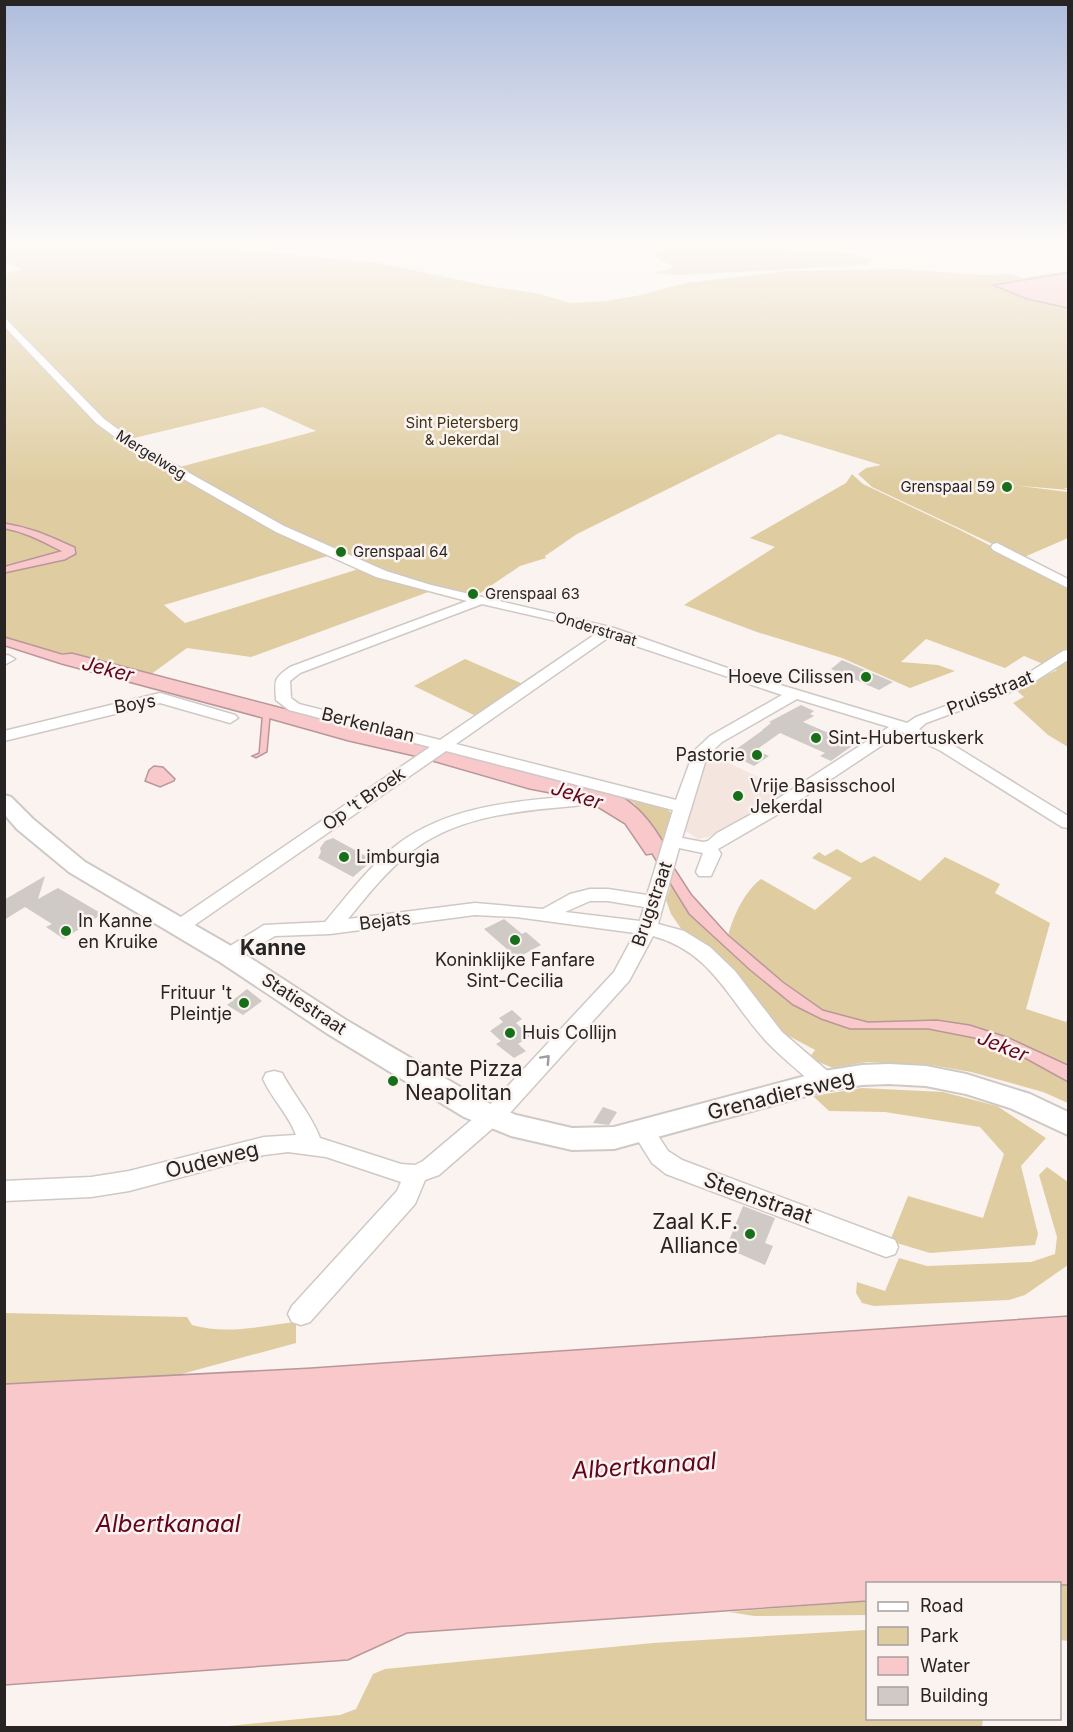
<svg xmlns="http://www.w3.org/2000/svg" width="1073" height="1732" viewBox="0 0 1073 1732" font-family="Inter,sans-serif">
<style>
.built{fill:#f4e6de}
.green{fill:#dfcda1;fill-rule:evenodd}
.water{fill:#f8c8cb;stroke:#b99799;stroke-width:1.5}
.building{fill:#cfcac5}
.lines{fill:none;stroke-linecap:round;stroke-linejoin:round}
.minor-casing{stroke:#cfc9c5;stroke-width:3}
.major-casing{stroke:#cfc9c5;stroke-width:4}
.minor{fill:#fff;fill-rule:evenodd}
.major{fill:#fff;fill-rule:evenodd}
.oneway{stroke:#9e9c9c}
.poi-dot{fill:#186f19;stroke:#faf3f0;stroke-width:2}
.labels{text-anchor:middle;stroke-width:5;stroke-linejoin:round;paint-order:stroke}
.far-park-label{font-size:15px;fill:#3e3214;stroke:#faf3f0}
.far-street-label{font-size:15px;fill:#272423;stroke:#faf3f0}
.far-poi-label{font-size:15px;fill:#272423;stroke:#faf3f0;text-anchor:start}
.poi-label{font-size:18px;fill:#272423;stroke:#faf3f0;text-anchor:start}
.street-label{font-size:18px;fill:#272423;stroke:#faf3f0}
.water-label{font-size:20px;font-style:italic;fill:#61051e;stroke:#faf3f0}
.quarter-label{font-size:21px;font-weight:bold;fill:#272423;stroke:#faf3f0}
.near-poi-label{font-size:21px;fill:#272423;stroke:#faf3f0;text-anchor:start}
.near-street-label{font-size:21px;fill:#272423;stroke:#faf3f0}
.near-water-label{font-size:24px;font-style:italic;fill:#61051e;stroke:#faf3f0}
</style>
<rect width="100%" height="100%" fill="#faf3f0"/>
<!-- built -->
<path class="built" d="M709,753L790,793L751,816L708,837L698,839L686,831L703,762Z"/>
<!-- green -->
<path class="green" d="M4,242H221L241,250L379,263L488,286L540,294L570,303L607,301L641,295L686,283L786,271L899,269L982,275L1011,274L1022,278L1068,271V488H1064L1068,490L1011,485L1068,492V538L1022,558L872,487L858,474L866,468L881,465L779,434L577,534L545,556L546,558L520,566L476,596L420,583L341,552L164,605L185,623L362,568L431,591L251,657L187,648L150,675L72,653H55L5,637L4,274L22,270L10,263L5,264ZM263,407L316,431L176,468L130,439Z
M730,242L784,250L845,253L873,259L867,265L681,275L657,274L656,272L672,268V265L660,260L654,254L683,243Z
M852,474L863,484L962,531L1068,586V747L1048,735L1013,703L1024,697L1016,690L1057,670L1024,656L1005,668L926,639L901,662L938,665L955,671L910,688L842,658L757,632L684,605L775,547L750,538L846,483Z
M465,659L523,684L476,716L414,686Z
M621,796L659,804L673,814L664,843L634,803Z
M837,849L861,863L874,856L920,881L945,857L1000,884L995,893L1050,923L1026,1009L1066,1022L1068,1017V1065C1035,1054 1006,1034 971,1026C937,1017 904,1023 870,1022C812,1019 770,970 728,935C734,915 744,892 761,879L815,910L852,878L812,858L819,852L825,856Z
M671,885L689,914L750,970L793,1005L821,1019L850,1029H928L974,1038L1021,1056L1068,1082V1103L1043,1092L971,1072L931,1065L867,1062L833,1068L809,1058L815,1050L772,1027L720,962L682,930L671,914L666,900Z
M862,1088L943,1092L997,1106L1046,1138L1021,1166L1038,1234L1035,1245L930,1253L890,1241L908,1196L983,1218L1004,1154L980,1127L885,1112L829,1111L813,1096Z
M1047,1167L1068,1182V1265L1025,1295L1009,1300L874,1306L862,1303L856,1293L857,1282L885,1291L899,1258L927,1266L1031,1262L1055,1254L1057,1237L1039,1175Z
M5,1313L187,1317L192,1325C226,1335 261,1326 296,1322V1343L178,1375L5,1384Z
M1060,1585H1068V1641L1060,1640Z
M867,1601V1615L754,1616L729,1612Z
M865,1630H868V1718L983,1719L982,1727H218L340,1715L356,1709L373,1674L385,1669L653,1643Z"/>
<!-- water -->
<path class="water" d="M1068,273V308L1027,299L993,285Z
M5,523C32,527 50,536 75,547L76,554L65,560L5,573V566L60,551C42,542 26,533 5,529Z
M5,637L62,654L72,653L621,796C639,806 653,824 664,843L662,849L691,894L728,935L783,982L823,1010L868,1022L937,1020L970,1025L1007,1037L1068,1065V1082L1021,1056L974,1038L928,1029H850L821,1019L793,1005L750,970L689,914L652,854L646,855L625,824L594,805L570,797L529,789L418,757L348,741L270,719L267,752L256,758L252,756L259,753L262,718L61,664L5,646Z
M154,766L163,767L175,779L174,781L160,787L145,781L149,770Z
M1068,1316V1585L868,1584L867,1601L407,1633L348,1660L5,1685V1384L311,1368Z"/>
<!-- building -->
<path class="building" d="M842,660L893,682L879,690L831,669Z
M801,705L814,711L810,714L814,716L803,722L845,740L843,741L852,746L831,761L820,756L825,753L780,733L756,750L769,756L754,766L740,759L746,755L735,750L763,730H762L771,723L769,722Z
M333,838L373,860L353,877L318,858L321,852L320,848L325,841Z
M45,876L38,899L58,888L102,914L64,939L46,927L52,924L25,907L4,920V900Z
M504,919L522,934L526,932L541,945L517,958L484,929Z
M247,989L262,1001L243,1015L227,1005Z
M512,1010L522,1019L516,1023L530,1036L518,1044L526,1051L514,1058L496,1044L501,1041L490,1031L503,1022L499,1018Z
M603,1107L617,1112L609,1125L593,1123Z
M743,1206L775,1218L765,1243L773,1246L765,1265L726,1248Z"/>
<g class="lines">
<!-- minor casing -->
<g class="minor-casing">
<path id="minor" d="M4,317L104,419L141,446L284,526L386,571L431,585L614,628L744,674L907,723L916,717L1019,679L1063,651L1068,650V660L1029,685L926,723L919,729L953,745L1068,816V828L1062,827L941,751L902,732L780,813L718,849L721,854L711,876H699L696,872L703,853L679,848L658,924L684,931L710,947L735,971L782,1032L832,1075L835,1081L832,1087L824,1089L816,1087C801,1072 783,1059 768,1043C729,1002 713,952 653,936L629,981L509,1114L439,1175L425,1180L415,1204L310,1322L301,1325L292,1322L288,1314L292,1306L397,1191L401,1182L326,1157L288,1152L264,1155L129,1191L91,1197L4,1201V1181L91,1177L129,1171L264,1137L296,1135C289,1115 272,1099 263,1079L266,1073L274,1071L282,1073C294,1096 311,1114 320,1138L401,1164L415,1165L423,1161L493,1102L614,972L635,933L516,917L475,915L330,934L275,936L229,963L222,961L219,956L222,951L264,925L325,922C348,895 369,866 398,844C447,807 514,801 574,796L580,797L582,801L580,805L574,806C517,811 453,816 407,855C385,873 366,897 348,919L475,903L543,909L570,894L590,889H608L647,895L673,810L446,751L186,931L179,933L172,931L169,927L172,923L430,747L289,710L276,700C275,680 273,679 290,667L467,601L376,577L276,532L133,450L96,423L4,326ZM482,604L574,625L597,633L440,740L299,704L291,698L290,681L300,673ZM609,637L782,695L710,736L694,751L676,800L456,744ZM797,699L889,727L768,805L717,833L708,841L703,842L682,838L707,756L722,742ZM590,901H608L644,907L640,921L565,912Z
M997,543L1068,579V588L993,550L991,547L993,544Z
M8,655L15,659L4,665V656Z
M160,693L235,715L238,718L230,723L160,703L4,741V731Z
M643,1122L651,1125L668,1151L682,1160L895,1240L898,1247L895,1254L886,1257L666,1174L652,1163L632,1131L635,1125Z"/>
</g>
<!-- major casing -->
<g class="major-casing">
<path id="major" d="M4,795L11,797L33,819L85,862L238,950L346,1020L484,1101L516,1115L572,1128L614,1127L824,1071L862,1065L889,1064L926,1066L966,1074L1030,1094L1068,1112V1135L1010,1108L966,1094L926,1086L889,1084L862,1085L824,1091L614,1149L572,1150L511,1136L464,1117L328,1034L220,962L69,872L17,829L4,814Z"/>
</g>
<!-- minor -->
<use href="#minor" class="minor"/>
<!-- major -->
<use href="#major" class="major"/>
</g>
<!-- one-way arrows -->
<defs><path id="oneway-chevron" d="M-2-3.5L2.5 0L-2 3.5" fill="none" stroke-width="1.6" stroke-linecap="round" stroke-linejoin="round" transform="scale(1.5)"/></defs>
<use class="oneway" href="#oneway-chevron" transform="translate(546 1059) rotate(-47)"/>
<!-- sky -->
<linearGradient id="sky" x2="0" y2="1"><stop stop-color="#aebcdc"/><stop offset="0.5" stop-color="#fdfaf8"/><stop offset="1" stop-color="#fdfaf8" stop-opacity="0"/></linearGradient>
<rect width="1073" height="485" fill="url(#sky)"/>
<!-- markers -->
<g class="poi-dot">
<circle cx="1007" cy="487" r="6"/>
<circle cx="341" cy="552" r="6"/>
<circle cx="473" cy="594" r="6"/>
<circle cx="866" cy="677" r="6"/>
<circle cx="816" cy="738" r="6"/>
<circle cx="757" cy="755" r="6"/>
<circle cx="738" cy="796" r="6"/>
<circle cx="344" cy="857" r="6"/>
<circle cx="66" cy="931" r="6"/>
<circle cx="515" cy="940" r="6"/>
<circle cx="244" cy="1003" r="6"/>
<circle cx="510" cy="1033" r="6"/>
<circle cx="393" cy="1081" r="6"/>
<circle cx="750" cy="1234" r="6"/>
</g>
<g class="labels">
<!-- far-park labels -->
<g class="far-park-label">
<text x="462" y="428">Sint Pietersberg<tspan x="462" dy="17">&amp; Jekerdal</tspan></text>
</g>
<!-- far-street labels -->
<g class="far-street-label">
<text transform="translate(151 455) rotate(32)" y="5">Mergelweg</text>
<text transform="translate(596 629) rotate(17)" y="5">Onderstraat</text>
</g>
<!-- far-poi labels -->
<g class="far-poi-label">
<text x="995" y="492" text-anchor="end">Grenspaal 59</text>
<text x="353" y="557">Grenspaal 64</text>
<text x="485" y="599">Grenspaal 63</text>
</g>
<!-- poi labels -->
<g class="poi-label">
<text x="854" y="683" text-anchor="end">Hoeve Cilissen</text>
<text x="828" y="744">Sint-Hubertuskerk</text>
<text x="745" y="761" text-anchor="end">Pastorie</text>
<text x="750" y="792">Vrije Basisschool<tspan x="750" dy="21">Jekerdal</tspan></text>
<text x="356" y="863">Limburgia</text>
<text x="78" y="927">In Kanne<tspan x="78" dy="21">en Kruike</tspan></text>
<text x="515" y="966" text-anchor="middle">Koninklijke Fanfare<tspan x="515" dy="21">Sint-Cecilia</tspan></text>
<text x="232" y="999" text-anchor="end">Frituur 't<tspan x="232" dy="21">Pleintje</tspan></text>
<text x="522" y="1039">Huis Collijn</text>
</g>
<!-- street labels -->
<g class="street-label">
<text transform="translate(990 693) rotate(-22)" y="6">Pruisstraat</text>
<text transform="translate(135 704) rotate(-10)" y="6">Boys</text>
<text transform="translate(368 725) rotate(14)" y="6">Berkenlaan</text>
<text transform="translate(364 799) rotate(-35)" y="6">Op 't Broek</text>
<text transform="translate(652 904) rotate(-71)" y="6">Brugstraat</text>
<text transform="translate(385 921) rotate(-7)" y="6">Bejats</text>
<text transform="translate(304 1004) rotate(33)" y="6">Statiestraat</text>
</g>
<!-- water labels -->
<g class="water-label">
<text transform="translate(108 669) rotate(15)" y="7">Jeker</text>
<text transform="translate(577 795) rotate(18)" y="7">Jeker</text>
<text transform="translate(1003 1046) rotate(22)" y="7">Jeker</text>
</g>
<!-- quarter labels -->
<g class="quarter-label">
<text x="273" y="955">Kanne</text>
</g>
<!-- near-poi labels -->
<g class="near-poi-label">
<text x="405" y="1076">Dante Pizza<tspan x="405" dy="24">Neapolitan</tspan></text>
<text x="738" y="1229" text-anchor="end">Zaal K.F.<tspan x="738" dy="24">Alliance</tspan></text>
</g>
<!-- near-street labels -->
<g class="near-street-label">
<text transform="translate(781 1095) rotate(-14)" y="7">Grenadiersweg</text>
<text transform="translate(212 1160) rotate(-14)" y="7">Oudeweg</text>
<text transform="translate(758 1198) rotate(20)" y="7">Steenstraat</text>
</g>
<!-- near-water labels -->
<g class="near-water-label">
<text transform="translate(644 1466) rotate(-4)" y="8">Albertkanaal</text>
<text x="168" y="1532">Albertkanaal</text>
</g>
</g>
<!-- border -->
<rect width="1073" height="1732" fill="none" stroke="#272423" stroke-width="12"/>
<!-- legend -->
<rect x="866" y="1582" width="195" height="138" fill="#faf3f0" stroke="#a6a09e" stroke-width="1.5"/>
<rect x="878" y="1602" width="30" height="9" fill="#ffffff" stroke="#a6a09e" stroke-width="1.5"/>
<text x="920" y="1612" font-size="18" fill="#272423">Road</text>
<rect x="878" y="1627" width="30" height="18" fill="#dfcda1" stroke="#a6a09e" stroke-width="1.5"/>
<text x="920" y="1642" font-size="18" fill="#272423">Park</text>
<rect x="878" y="1657" width="30" height="18" fill="#f8c8cb" stroke="#a6a09e" stroke-width="1.5"/>
<text x="920" y="1672" font-size="18" fill="#272423">Water</text>
<rect x="878" y="1687" width="30" height="18" fill="#cfcac5" stroke="#a6a09e" stroke-width="1.5"/>
<text x="920" y="1702" font-size="18" fill="#272423">Building</text>
</svg>
